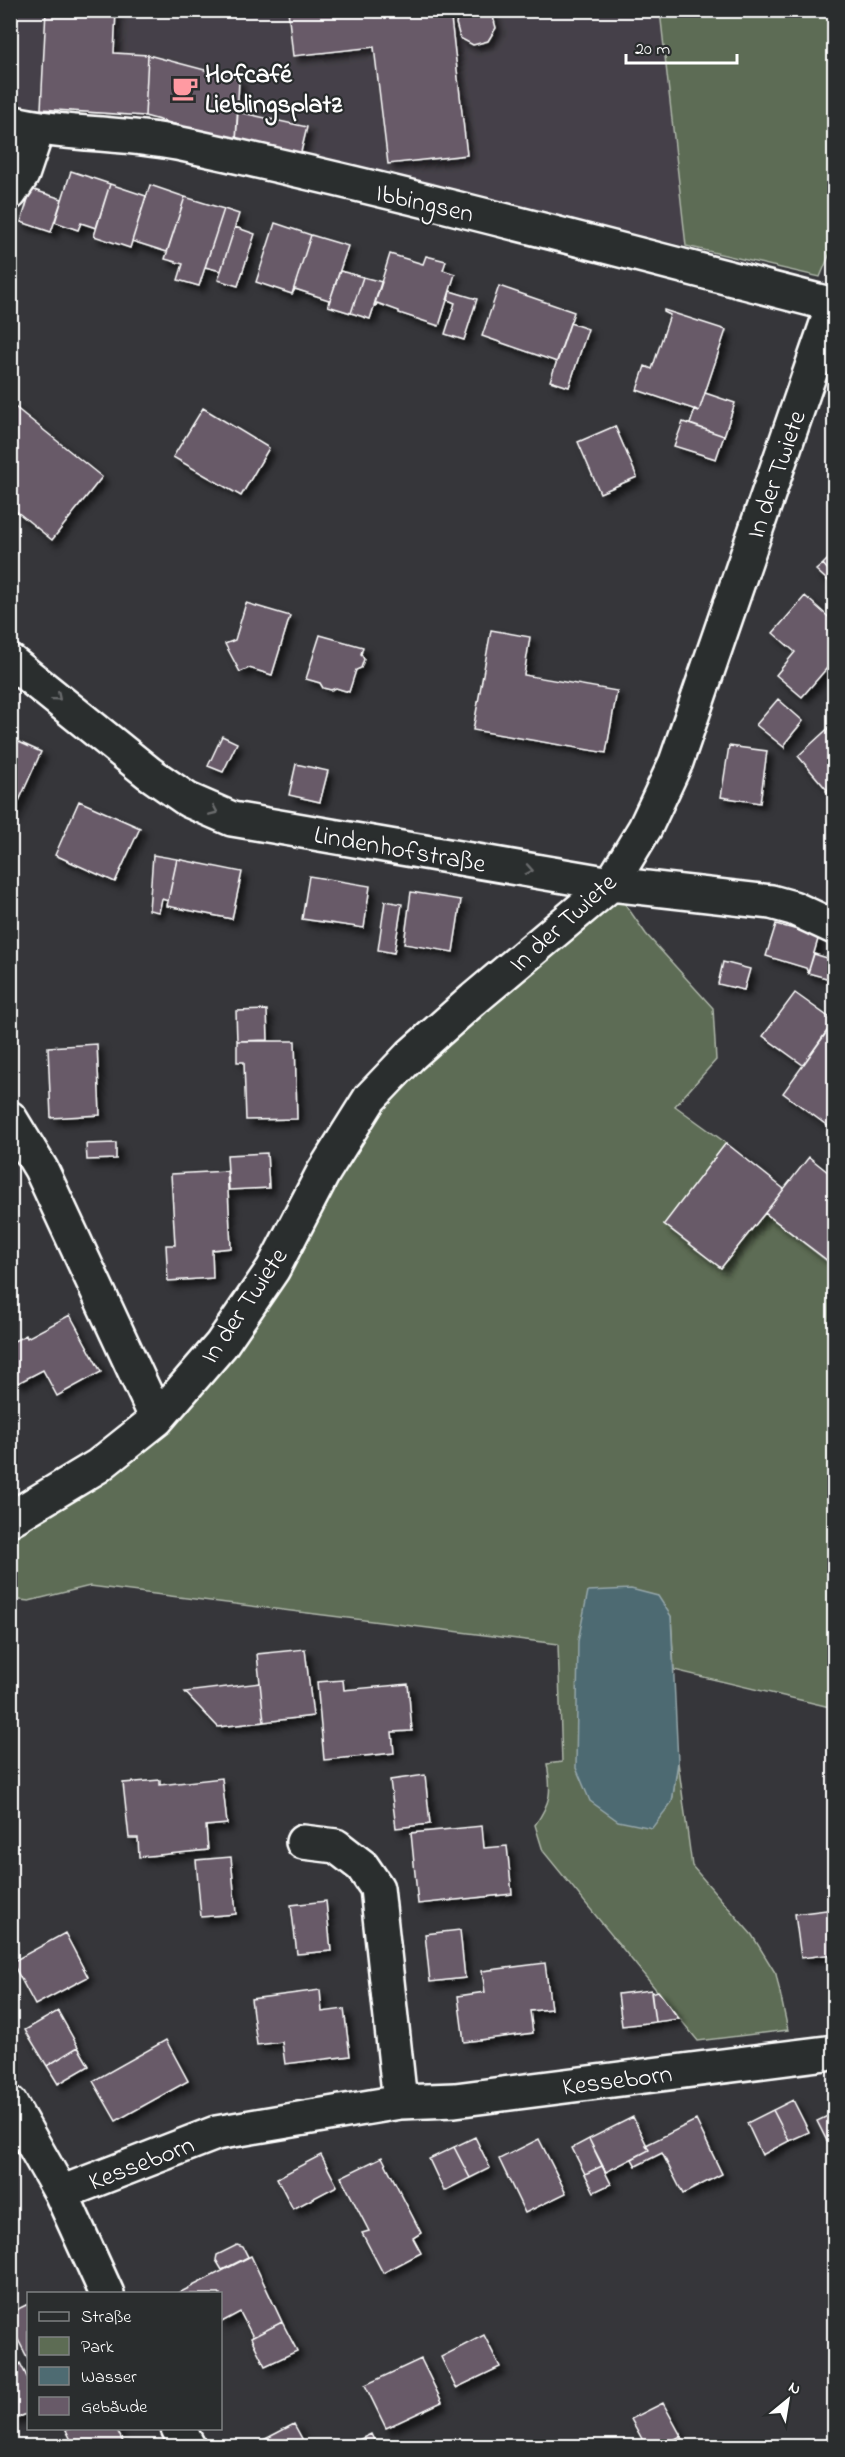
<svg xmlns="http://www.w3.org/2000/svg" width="845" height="2457" viewBox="0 0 845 2457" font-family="'Indie Flower',sans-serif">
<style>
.built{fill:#454148}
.green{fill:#5d6c54;stroke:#aeb6aa;stroke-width:1.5}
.water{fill:#4e6b72;stroke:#95a6aa;stroke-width:1.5}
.building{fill:#685a68;stroke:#fff;stroke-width:1.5;filter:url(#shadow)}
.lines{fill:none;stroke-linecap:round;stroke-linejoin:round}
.minor-casing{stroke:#fff;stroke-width:38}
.minor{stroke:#2a2d2e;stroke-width:33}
.oneway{stroke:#6a6c6d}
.labels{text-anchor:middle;stroke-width:4.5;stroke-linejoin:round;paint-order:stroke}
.poi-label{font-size:26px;font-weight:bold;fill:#fff;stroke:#2a2d2e;text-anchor:start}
.street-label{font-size:26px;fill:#fff;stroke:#2a2d2e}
</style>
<defs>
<filter id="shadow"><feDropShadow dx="5.5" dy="5.5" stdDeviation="3" flood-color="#0009"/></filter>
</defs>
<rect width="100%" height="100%" fill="#36363a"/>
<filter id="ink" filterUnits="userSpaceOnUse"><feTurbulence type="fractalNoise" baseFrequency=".0167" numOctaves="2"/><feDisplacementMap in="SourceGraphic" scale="12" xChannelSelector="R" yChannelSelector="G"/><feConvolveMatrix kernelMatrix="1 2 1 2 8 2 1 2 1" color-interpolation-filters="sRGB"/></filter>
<g filter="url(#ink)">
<!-- built -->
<path class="built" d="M14,11H660L686,246L166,129L11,103Z"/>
<!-- green -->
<path class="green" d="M660,11H834V244L820,277L686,246Z
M611,884L646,934L713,1008L716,1060L675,1106L726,1143L664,1224L721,1268L765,1213L834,1267V1708L674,1670L671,1616L672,1802L678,1762L692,1866L752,1935L776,1974L788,2030L698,2041L543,1851L535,1825C551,1802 552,1792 547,1764L562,1762L558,1644L90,1586L29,1601L11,1599L10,1516L157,1419L370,1098Z"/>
<!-- water -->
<path class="water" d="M631,1589L658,1596L671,1616L678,1762L672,1802L652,1828L618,1821L590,1801L576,1768L578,1641L588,1591Z"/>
<!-- building -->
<path class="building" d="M46,10H116L114,53L148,55L145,116L41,109Z
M288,10H374L375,17L429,10H450L467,155L388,164L374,47L293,56Z
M463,10H489L492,13L496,28L488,41L473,45L460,38L456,23Z
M148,55L239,79L236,141L145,116Z
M238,112L307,127L300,156L236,141Z
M71,171L110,184L96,228L81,223L78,230L55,222Z
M110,184L146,196L130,248L94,236Z
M150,185L185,197L167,252L132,241Z
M31,189L62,199L51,232L21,222Z
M185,197L224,209L199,286L178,280L183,264L165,259Z
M224,209L239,214L221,271L205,267Z
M275,223L311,235L292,294L256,282Z
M235,227L255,234L238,286L218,280Z
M311,235L348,246L328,306L329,300L295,289L292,294Z
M390,254L423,264L426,256L446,261L443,270L455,274L439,326L399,313V311L377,303L376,306L374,305Z
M340,271L363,277L351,313L328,306Z
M363,277L382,282L370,319L351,313Z
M499,286L574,312L557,362L482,336Z
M450,291L477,299L464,340L445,334L455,303L448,300Z
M664,310L726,330L699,411L637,390L645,366L652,369L670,315L664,312Z
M570,323L588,329L569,387L550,381Z
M705,393L735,403L724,436L690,424L695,409L699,411Z
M10,403L102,477L52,540L10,506Z
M203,408L269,448L241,496L173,457Z
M683,422L724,436L716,459L674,446Z
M615,426L637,477L600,493L578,442Z
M834,553V577L823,564Z
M823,564L834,577V586L816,570Z
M805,596L834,622V660L802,697L776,675L795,652L773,633Z
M246,603L290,616L272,675L249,668L240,672L225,644L235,640Z
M491,630L530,637L524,675L617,691L606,753L473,730Z
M320,635L363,647L361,654L364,659L361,668L356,670L349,692L336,688L331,690L323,688L320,683L306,679Z
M778,699L803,721L785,743V748L756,725Z
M834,723V785L827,790L798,756Z
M222,736L237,743L223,772L208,766Z
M10,738L41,752L10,821Z
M729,746L767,751L760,803L721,797Z
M296,764L328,771L320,802L289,795Z
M834,785V802L826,791Z
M79,801L140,828L115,882L55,855Z
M153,855L177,859L168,901L162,899L159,912L149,910Z
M177,859L242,872L232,919L167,906Z
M309,876L370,886L364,928L302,919Z
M411,892L461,900L453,952L404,944Z
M385,901L402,904L394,953L378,950Z
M776,924L819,936L808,973L806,968L766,956Z
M814,954L834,960V980L808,973Z
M723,962L750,969L744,990L718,984Z
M795,993L834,1021L803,1065L763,1036Z
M267,1010L268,1040L237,1041L236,1011Z
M834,1022V1126L832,1129L783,1093Z
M237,1041H295L297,1119L246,1120L244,1062H237Z
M97,1044L100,1115L51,1118L48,1047Z
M116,1143V1159L87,1160L86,1144Z
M726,1143L784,1189L721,1268L664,1224Z
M267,1153L269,1188L229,1190L227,1155Z
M809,1157L834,1177V1261L832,1264L765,1213Z
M227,1171L231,1248L212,1250L213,1278L168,1281L166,1245H175L171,1174Z
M70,1315L101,1372L57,1396L43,1370L18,1383L10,1369V1343L26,1335L27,1338Z
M305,1649L313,1716L264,1722L257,1654Z
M343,1680L344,1690L408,1684L412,1731L392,1732L394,1753L324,1760L317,1682Z
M260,1683L264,1722L218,1727L185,1692Z
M425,1775L430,1824L396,1828L390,1780Z
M222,1778L227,1824L206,1826L208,1850L139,1857L138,1838H129L123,1783L160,1780V1785Z
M482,1826L484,1848L507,1846L512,1894L418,1904L411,1833Z
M231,1857L236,1914L201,1917L196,1860Z
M326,1901L331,1951L297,1954L291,1905Z
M834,1909V1954L801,1958L795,1914Z
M460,1930L465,1978L430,1982L425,1934Z
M65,1933L88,1977L35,2005L12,1962Z
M545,1963L551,2009L530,2011L533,2033L464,2042L458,1996L485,1992L482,1971Z
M320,1990L322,2012L344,2009L350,2056L285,2064L282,2042L257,2045L251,1999Z
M651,1990L655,2022L622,2026L618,1994Z
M658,1991L679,2019L655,2022L651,1993Z
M58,2011L78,2047L47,2066L25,2030Z
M166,2040L188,2081L116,2121L93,2081Z
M78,2047L89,2066L58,2084L47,2066Z
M793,2100L809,2132L789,2141L773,2110Z
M773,2110L789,2141L762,2155L747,2123Z
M834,2113V2155L817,2121Z
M633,2117L649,2150L606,2172L589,2139Z
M696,2120L722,2174L683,2194L662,2153L636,2166L632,2159L649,2150L646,2145Z
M475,2137L490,2168L470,2178L454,2147Z
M539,2139L566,2193L525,2213L499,2159Z
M589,2139L602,2166L585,2174L572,2148Z
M454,2147L470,2178L444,2191L429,2159Z
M321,2155L337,2186L293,2209L277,2178Z
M382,2157L421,2233L413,2238L421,2253L383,2273L362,2233L369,2231L341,2177Z
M602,2166L611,2184L594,2192L585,2174Z
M237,2245L243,2247L248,2257L222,2270L216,2260L217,2255Z
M251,2256L282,2322L253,2337L240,2312L220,2323V2294H177Z
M28,2304V2359L10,2324V2313Z
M282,2322L297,2351L265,2366L251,2338Z
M484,2335L500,2367L456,2388L441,2357Z
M421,2359L442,2402L386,2428L365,2385Z
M20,2363L28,2379V2413L12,2421L10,2368Z
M663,2403L681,2436L661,2446H646L631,2419Z
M294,2424L306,2446H252Z
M69,2428H116L125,2446H74L66,2430Z
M371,2434L377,2446H346Z
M681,2436L686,2446H661Z
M809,2440L810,2446H777L776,2443Z"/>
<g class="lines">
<!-- minor casing -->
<g class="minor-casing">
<path id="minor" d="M10,122C68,136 129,132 186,145C403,192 619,250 834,305
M10,193L22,175L38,128
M10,661L149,773L188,800L232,819L611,884L771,902L793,908L834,927
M10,1118L41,1169L157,1419
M10,1519L98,1466L157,1419L221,1345L273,1269L323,1173L370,1098L411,1055L474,999L611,884L645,828L676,762L834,303
M303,1842L336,1846L362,1866L377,1888L400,2102
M10,2103L61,2193L107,2294
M61,2193L216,2133L400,2102L455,2100L834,2052
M178,2428L188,2446"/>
</g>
<!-- minor -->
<use href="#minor" class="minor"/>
</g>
<!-- one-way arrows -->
<defs><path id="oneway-chevron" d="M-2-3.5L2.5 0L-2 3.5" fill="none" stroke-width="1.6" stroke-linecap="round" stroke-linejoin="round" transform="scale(1.5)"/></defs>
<g class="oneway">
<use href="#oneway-chevron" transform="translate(57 697) rotate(40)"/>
<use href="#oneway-chevron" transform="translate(214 811) rotate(23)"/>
<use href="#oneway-chevron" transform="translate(529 870) rotate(10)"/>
</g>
</g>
<!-- icons -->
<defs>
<g id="cafe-bare" transform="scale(2.07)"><path d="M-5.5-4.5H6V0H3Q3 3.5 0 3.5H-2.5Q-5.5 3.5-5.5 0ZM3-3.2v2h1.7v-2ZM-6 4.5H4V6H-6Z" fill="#ff9aa2" stroke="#2a2d2e" stroke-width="2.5" paint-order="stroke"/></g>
</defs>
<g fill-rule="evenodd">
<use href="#cafe-bare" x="185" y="88"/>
</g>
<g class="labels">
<!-- poi labels -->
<g class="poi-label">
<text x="205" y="82">Hofcafé<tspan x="205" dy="30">Lieblingsplatz</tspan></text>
</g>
<!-- street labels -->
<g class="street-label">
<text transform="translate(425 202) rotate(13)" y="9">Ibbingsen</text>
<text transform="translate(775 474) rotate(-71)" y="9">In der Twiete</text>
<text transform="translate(400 848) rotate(10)" y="9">Lindenhofstraße</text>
<text transform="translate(562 922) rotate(-42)" y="9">In der Twiete</text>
<text transform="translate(243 1305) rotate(-56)" y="9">In der Twiete</text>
<text transform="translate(617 2079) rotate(-7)" y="9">Kesseborn</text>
<text transform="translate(141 2162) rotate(-21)" y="9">Kesseborn</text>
</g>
</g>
<!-- margin -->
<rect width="845" height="2457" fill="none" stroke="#2a2d2e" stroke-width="36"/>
<rect x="18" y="18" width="809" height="2421" fill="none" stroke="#fff" stroke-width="2" filter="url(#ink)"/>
<!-- legend -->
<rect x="27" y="2292" width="195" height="138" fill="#2a2d2e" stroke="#7f8182" stroke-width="1.5"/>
<rect x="39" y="2312" width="30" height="9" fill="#2a2d2e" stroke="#7f8182" stroke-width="1.5"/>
<text x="81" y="2322" font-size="18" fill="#ffffff">Straße</text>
<rect x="39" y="2337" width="30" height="18" fill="#5d6c54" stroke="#7f8182" stroke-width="1.5"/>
<text x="81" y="2352" font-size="18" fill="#ffffff">Park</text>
<rect x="39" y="2367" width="30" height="18" fill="#4e6b72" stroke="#7f8182" stroke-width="1.5"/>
<text x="81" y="2382" font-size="18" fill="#ffffff">Wasser</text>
<rect x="39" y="2397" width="30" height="18" fill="#685a68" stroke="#7f8182" stroke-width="1.5"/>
<text x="81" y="2412" font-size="18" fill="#ffffff">Gebäude</text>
<!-- north arrow -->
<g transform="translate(788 2400) rotate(30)" stroke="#2a2d2e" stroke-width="4.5" paint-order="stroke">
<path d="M0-4.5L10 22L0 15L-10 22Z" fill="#ffffff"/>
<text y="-9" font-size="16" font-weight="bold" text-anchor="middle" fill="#ffffff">N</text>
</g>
<!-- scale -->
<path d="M626 54v9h111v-9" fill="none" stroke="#ffffff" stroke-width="3"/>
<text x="635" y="54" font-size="18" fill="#ffffff" stroke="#2a2d2e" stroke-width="4.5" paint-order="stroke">20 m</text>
</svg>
